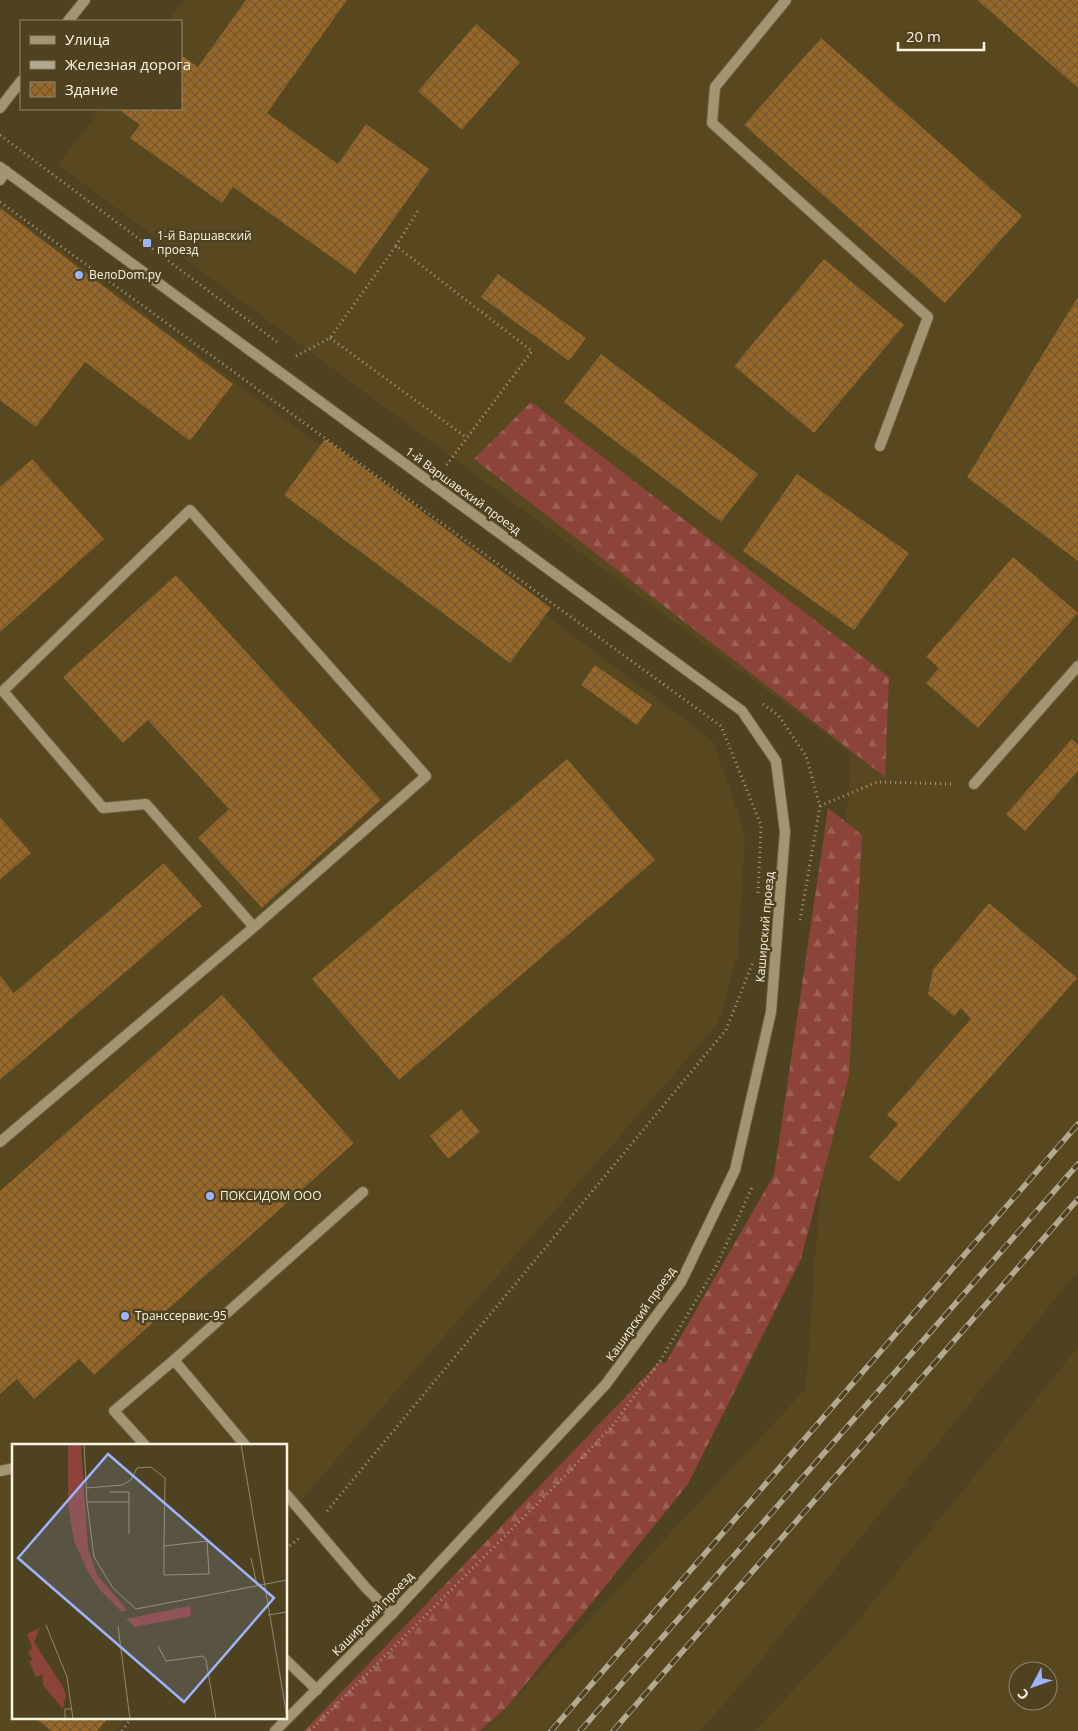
<svg xmlns="http://www.w3.org/2000/svg" width="1078" height="1731" viewBox="0 0 1078 1731" font-family="'Open Sans',sans-serif">
<style>
.built{fill:#58481f;fill-rule:evenodd}
.forest{fill:url(#forest-firs)}
.building{fill:url(#building-cross-hatch)}
.lines{fill:none;stroke-linecap:round;stroke-linejoin:round}
.service-casing{stroke:#6c6143;stroke-width:12}
.minor-casing{stroke:#6c6143;stroke-width:12}
.path{stroke:#a59b81;stroke-width:3;stroke-dasharray:1 4;stroke-linecap:butt}
.service{stroke:#a39572;stroke-width:10}
.minor{stroke:#a39572;stroke-width:10}
.rail-casing{stroke:#b2a991;stroke-width:5.5}
.rail{stroke:#4e4221;stroke-width:4;stroke-dasharray:11;stroke-linecap:butt}
.poi-dot{fill:#9bb4fd;stroke:#4e4221;stroke-width:2}
.labels{text-anchor:middle;stroke-width:5;stroke-linejoin:round;paint-order:stroke}
.poi-label{font-size:12px;fill:#fbf4e1;stroke:#4e4221;text-anchor:start}
.street-label{font-size:12px;fill:#fbf4e1;stroke:#4e4221}
.inset-road{fill:none;stroke:#93896e;stroke-width:1}
.view{fill:#9bb4fd;fill-opacity:0.15;stroke:#9bb4fd;stroke-width:2.5}
.inset-edge{fill:none;stroke:#fbf4e1;stroke-width:2.5}
</style>
<defs>
<pattern id="forest-firs" width="22" height="20" patternUnits="userSpaceOnUse" patternTransform="scale(1.25)"><rect width="22" height="20" fill="#8c443a"/><path d="M5 1l3.5 6h-7zM16 11l3.5 6h-7z" fill="#9d6056"/></pattern>
<pattern id="building-cross-hatch" width="8" height="8" patternUnits="userSpaceOnUse" patternTransform="scale(1.25)"><rect width="8" height="8" fill="#9a6826"/><path d="M0 0l8 8M0 8l8-8" fill="none" stroke="#725835"/></pattern>
</defs>
<rect width="100%" height="100%" fill="#4e4221"/>
<!-- built -->
<path class="built" d="M184,0H1078V1271L737,1689L700,1731H482L507,1707L806,1389L851,753L58,165L101,109H181V21H168Z
M0,205L713,741L745,835L738,952L718,1024L286,1517V1445H14V1717H127L116,1731H0Z
M1078,1347V1731H755L853,1627ZM1018,1671H1048V1701H1018Z"/>
<!-- forest -->
<path class="forest" d="M531,402L889,677L885,777L474,459Z
M828,808L862,835L849,1075L801,1259L688,1484L507,1707L480,1731H304L660,1361L665,1364L774,1175Z"/>
<!-- building -->
<path class="building" d="M246,0H347L267,113L338,164L366,124L429,169L355,274L233,187L222,203L130,138L140,125L121,111L123,109H181V55L198,67Z
M977,0H1078V88Z
M476,24L520,62L462,130L418,91Z
M821,38L1022,216L945,303L744,125Z
M0,208L233,384L190,441L85,362L36,427L0,400Z
M824,259L904,325L814,433L734,366Z
M498,274L586,338L569,361L481,297Z
M1078,297V561L967,477Z
M601,354L758,474L721,522L564,402Z
M325,439L551,608L510,663L284,495Z
M32,459L104,539L0,632V487Z
M797,474L909,553L854,630L743,551Z
M1013,557L1078,613L978,728L926,683L939,668L926,657Z
M176,575L381,800L262,908L198,838L229,809L148,720L123,743L63,677Z
M595,665L652,705L637,725L581,685Z
M1072,739L1078,745V771L1025,831L1006,814Z
M567,759L655,860L399,1080L312,979Z
M0,817L31,853L0,880Z
M164,863L202,906L0,1080V976L14,993Z
M989,903L1077,978L899,1182L869,1157L898,1124L887,1115L971,1019L961,1008L954,1016L928,994L933,970Z
M222,995L354,1143L94,1375L79,1359L34,1399L17,1379L0,1394V1191Z
M461,1109L480,1132L448,1159L430,1136Z
M34,1717H109L97,1731H51Z"/>
<g class="lines">
<!-- service casing -->
<g class="service-casing">
<path id="service" d="M786,0L715,87L712,123L928,317L880,446
M0,180L6,171
M974,784L1078,666
M0,1142L254,927L426,776L190,510L3,691L103,808L146,804L254,927
M174,1360L363,1192
M145,1445L114,1411L174,1360L245,1445
M0,1471L14,1468
M286,1494L366,1588L392,1614
M286,1660L317,1690"/>
</g>
<!-- minor casing -->
<g class="minor-casing">
<path id="minor" d="M68,21L85,0
M0,108L21,81
M0,167L742,711L776,761L785,832L771,1012L735,1170L681,1282L606,1384L392,1614L275,1731"/>
</g>
<!-- path -->
<path class="path" d="M0,135L277,342
M0,202L721,726L761,825L758,896
M396,246L419,209
M330,338L467,438
M296,356L330,338L396,246L532,351L445,467
M763,704L779,716L806,756L820,806L800,921
M820,806L877,782L955,784
M327,1511L726,1030L753,962
M286,1549L299,1538
M122,1731L132,1717
M310,1731L565,1476L614,1424L660,1361L718,1263L753,1185"/>
<!-- service -->
<use href="#service" class="service"/>
<!-- minor -->
<use href="#minor" class="minor"/>
<!-- rail casing -->
<g class="rail-casing">
<path id="rail" d="M551,1731L1078,1124
M580,1731L1078,1164
M613,1731L1078,1199"/>
</g>
<!-- rail -->
<use href="#rail" class="rail"/>
</g>
<!-- markers -->
<g class="poi-dot">
<rect x="142" y="238" width="10" height="10" rx="2.5"/>
<circle cx="79" cy="275" r="5"/>
<circle cx="210" cy="1196" r="5"/>
<circle cx="125" cy="1316" r="5"/>
</g>
<g class="labels">
<!-- poi labels -->
<g class="poi-label">
<text x="157" y="240">1-й Варшавский<tspan x="157" dy="14">проезд</tspan></text>
<text x="89" y="279">ВелоDom.ру</text>
<text x="220" y="1200">ПОКСИДОМ ООО</text>
<text x="135" y="1320">Транссервис-95</text>
</g>
<!-- street labels -->
<g class="street-label">
<text transform="translate(463 491) rotate(36)" y="4">1-й Варшавский проезд</text>
<text transform="translate(765 927) rotate(-85)" y="4">Каширский проезд</text>
<text transform="translate(641 1314) rotate(-55)" y="4">Каширский проезд</text>
<text transform="translate(373 1614) rotate(-46)" y="4">Каширский проезд</text>
</g>
</g>
<!-- overview -->
<g transform="translate(12 1444)">
<rect width="275" height="275" fill="#4e4221"/>
<path d="M56,0H69L76,105L85,131L115,166L110,168L88,146L75,126L62,97L56,61ZM178,162L179,172L123,183L114,175ZM28,184L22,198L49,240L54,250L51,265L31,241L30,230L24,233L17,217L21,216L16,209L20,203L15,190Z" fill="#8c443a"/>
<path class="inset-road" d="M72,0L75,58L82,113L101,144L124,165L275,136M229,0L275,273M74,44L110,41L119,36L125,24L139,23L153,34L152,102V131L197,130L195,97L152,102M75,58H117V48H98M117,58V90M239,114L245,141M256,171L275,168M34,181L55,233L61,275M106,182L118,275M146,202L154,217L191,212L194,216L204,275M53,275V265H60"/>
<path class="view" d="M96,10L262,154L172,258L6,114Z"/>
<rect width="275" height="275" class="inset-edge"/>
</g>
<!-- legend -->
<rect x="20" y="20" width="162" height="90" fill="#4e4221" stroke="#93896e"/>
<rect x="30" y="36" width="25" height="8" fill="#a39572" stroke="#93896e"/>
<text x="65" y="45" font-size="15" fill="#fbf4e1">Улица</text>
<rect x="30" y="61" width="25" height="8" fill="#b2a991" stroke="#93896e"/>
<text x="65" y="70" font-size="15" fill="#fbf4e1">Железная дорога</text>
<rect x="30" y="82" width="25" height="15" fill="url(#building-cross-hatch)" stroke="#93896e"/>
<text x="65" y="95" font-size="15" fill="#fbf4e1">Здание</text>
<!-- north arrow -->
<g transform="translate(1033 1686) rotate(229)"><circle r="24" fill="#4e4221" stroke="#93896e"/>
<path d="M0-4L9 19L0 12L-9 19Z" fill="#9bb4fd"/>
<text y="-8" font-size="14" font-weight="bold" text-anchor="middle" fill="#fbf4e1">С</text>
</g>
<!-- scale -->
<path d="M898 42v8h86v-8" fill="none" stroke="#fbf4e1" stroke-width="2.5"/>
<text x="906" y="42" font-size="15" fill="#fbf4e1" stroke="#4e4221" stroke-width="4" paint-order="stroke">20 m</text>
</svg>
